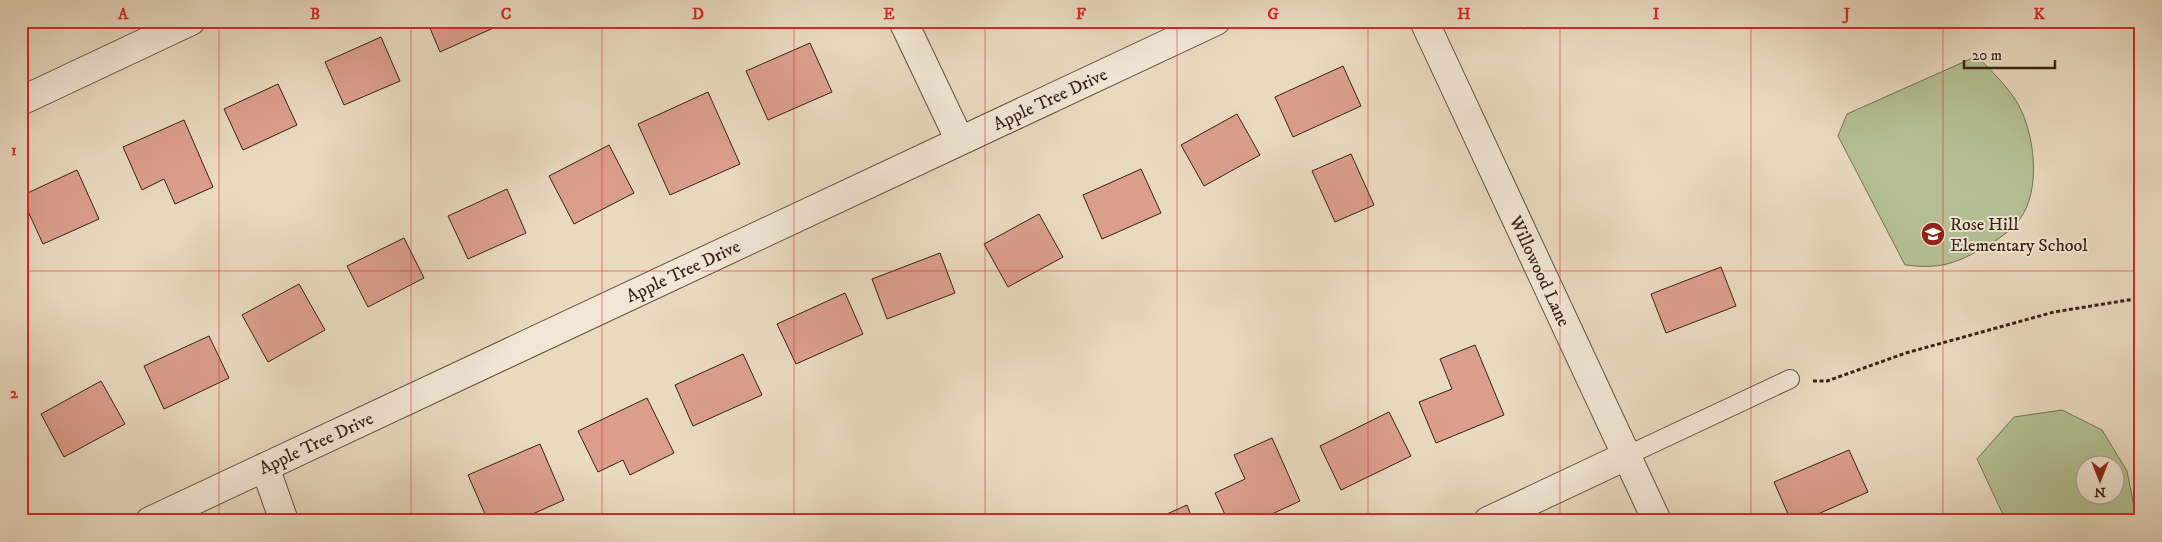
<svg xmlns="http://www.w3.org/2000/svg" width="2162" height="542" viewBox="0 0 2162 542" font-family="'IM FELL DW Pica',serif">
<style>
.green{fill:#b4c094;stroke:#767155;fill-rule:evenodd}
.building{fill:#db9e8d;stroke:#382216}
.lines{fill:none;stroke-linecap:round;stroke-linejoin:round}
.service-casing{stroke:#645040;stroke-width:20}
.minor-casing{stroke:#645040;stroke-width:30}
.path{stroke:#382216;stroke-width:3;stroke-dasharray:4 2.5;stroke-linecap:butt}
.service{stroke:#f1e6d5;stroke-width:18}
.minor{stroke:#f1e6d5;stroke-width:28}
.grid{fill:none;stroke:#d62828;stroke-width:1;stroke-opacity:0.55}
.labels{text-anchor:middle;stroke-width:4;stroke-linejoin:round;paint-order:stroke}
.street-label{font-size:18px;fill:#382216;stroke:#f1e6d5}
.poi-label{font-size:18px;fill:#382216;stroke:#f1e6d5;text-anchor:start}
.neatline{fill:none;stroke:#d62828;stroke-width:2}
.grid-label{font-size:16px;text-anchor:middle;font-weight:bold;fill:#d62828}
</style>
<rect width="100%" height="100%" fill="#e9d9bf"/>
<filter id="stains"><feTurbulence type="fractalNoise" baseFrequency=".004" numOctaves="4"/><feColorMatrix values="0 0 0 0 .2 0 0 0 0 .09 0 0 0 0 .02 0 0 0 .5 -.17"/></filter>
<radialGradient id="worn" r=".72"><stop offset=".6" stop-color="#630" stop-opacity="0"/><stop offset="1" stop-color="#630" stop-opacity=".3"/></radialGradient>
<!-- green -->
<path class="green" d="M1977,56C1993,73 2013,91 2022,112C2036,144 2041,198 2015,225C2005,235 1993,243 1981,249C1968,257 1950,265 1935,266C1925,267 1915,266 1905,265L1838,136L1847,114Z
M2062,410L2102,430L2127,471L2137,521H2006L1977,459L2014,417ZM2084,464H2114V494H2084Z"/>
<!-- building -->
<path class="building" d="M427,21H498L500,25L440,52Z
M1521,21H1542L1524,29Z
M381,37L400,81L344,105L325,62Z
M810,43L832,92L768,120L746,71Z
M1343,66L1361,106L1293,137L1275,97Z
M278,84L297,125L243,150L224,109Z
M708,92L740,164L670,195L638,124Z
M1237,114L1260,155L1204,186L1181,145Z
M184,120L213,187L175,204L164,179L142,190L123,147Z
M609,145L634,193L574,224L549,176Z
M1351,154L1374,205L1335,222L1312,171Z
M1141,169L1161,213L1102,239L1083,195Z
M77,170L99,219L43,244L21,196Z
M507,189L526,233L468,259L448,216Z
M1039,214L1063,257L1008,287L984,244Z
M404,238L424,278L368,307L347,266Z
M940,253L955,293L887,319L872,279Z
M1721,267L1736,306L1666,333L1651,294Z
M299,284L325,330L268,362L242,315Z
M845,293L863,334L796,364L777,324Z
M209,336L229,378L164,409L144,366Z
M1475,345L1504,415L1436,443L1419,402L1452,389L1440,359Z
M743,354L762,395L693,426L675,385Z
M101,381L125,424L64,457L41,414Z
M647,398L674,453L630,475L623,460L598,472L578,431Z
M1389,412L1411,456L1341,490L1320,446Z
M1272,438L1300,501L1257,521H1228L1215,493L1245,479L1234,455Z
M540,444L564,500L517,521H488L468,475Z
M1849,450L1868,492L1802,521H1791L1774,482Z
M1187,505L1193,521H1151Z"/>
<g class="lines">
<!-- service casing -->
<g class="service-casing">
<path id="service" d="M1626,456L1790,379"/>
</g>
<!-- minor casing -->
<g class="minor-casing">
<path id="minor" d="M903,21L960,141
M1424,21L1657,521
M21,101L191,21
M265,467L284,521
M150,521L1216,21
M1488,521L1626,456"/>
</g>
<!-- path -->
<path class="path" d="M1813,381H1827L1906,353L2054,312L2141,298"/>
<!-- service -->
<use href="#service" class="service"/>
<!-- minor -->
<use href="#minor" class="minor"/>
</g>
<!-- grid -->
<path class="grid" d="M219,21V521M411,21V521M602,21V521M794,21V521M985,21V521M1177,21V521M1368,21V521M1560,21V521M1751,21V521M1943,21V521M21,271H2141"/>
<!-- icons -->
<defs>
<g id="school-disc" transform="scale(1.25)"><circle r="9.5" fill="#8f2418" stroke="#f1e6d5"/><path d="M0-5L7-2L0 1L-7-2ZM-4 1L0 2.5L4 1V4Q0 6-4 4Z" fill="#fff"/></g>
</defs>
<g fill-rule="evenodd">
<use href="#school-disc" x="1933" y="234"/>
</g>
<g class="labels">
<!-- street labels -->
<g class="street-label">
<text transform="translate(1050 99) rotate(-25)" y="6">Apple Tree Drive</text>
<text transform="translate(683 271) rotate(-25)" y="6">Apple Tree Drive</text>
<text transform="translate(1540 271) rotate(65)" y="6">Willowood Lane</text>
<text transform="translate(316 443) rotate(-25)" y="6">Apple Tree Drive</text>
</g>
<!-- poi labels -->
<g class="poi-label">
<text x="1950" y="230">Rose Hill<tspan x="1950" dy="21">Elementary School</tspan></text>
</g>
</g>
<!-- margin -->
<rect width="2162" height="542" fill="none" stroke="#e9d9bf" stroke-width="55"/>
<!-- north arrow -->
<g transform="translate(2100 480) rotate(180)"><circle r="24" fill="#f1e6d5" stroke="#a79889"/>
<path d="M0-4L9 19L0 12L-9 19Z" fill="#8f2418"/>
<text y="-8" font-size="14" font-weight="bold" text-anchor="middle" fill="#382216">N</text>
</g>
<!-- scale -->
<path d="M1964 60v8h91v-8" fill="none" stroke="#382216" stroke-width="2.5"/>
<text x="1972" y="60" font-size="15" fill="#382216" stroke="#f1e6d5" stroke-width="4" paint-order="stroke">20 m</text>
<rect x="28" y="28" width="2106" height="486" class="neatline"/>
<g class="grid-label">
<text x="123" y="19">A</text>
<text x="315" y="19">B</text>
<text x="506" y="19">C</text>
<text x="698" y="19">D</text>
<text x="889" y="19">E</text>
<text x="1081" y="19">F</text>
<text x="1273" y="19">G</text>
<text x="1464" y="19">H</text>
<text x="1656" y="19">I</text>
<text x="1847" y="19">J</text>
<text x="2039" y="19">K</text>
<text x="14" y="155">1</text>
<text x="14" y="398">2</text>
</g>
<rect width="100%" height="100%" filter="url(#stains)"/>
<rect width="100%" height="100%" fill="url(#worn)"/>
</svg>
